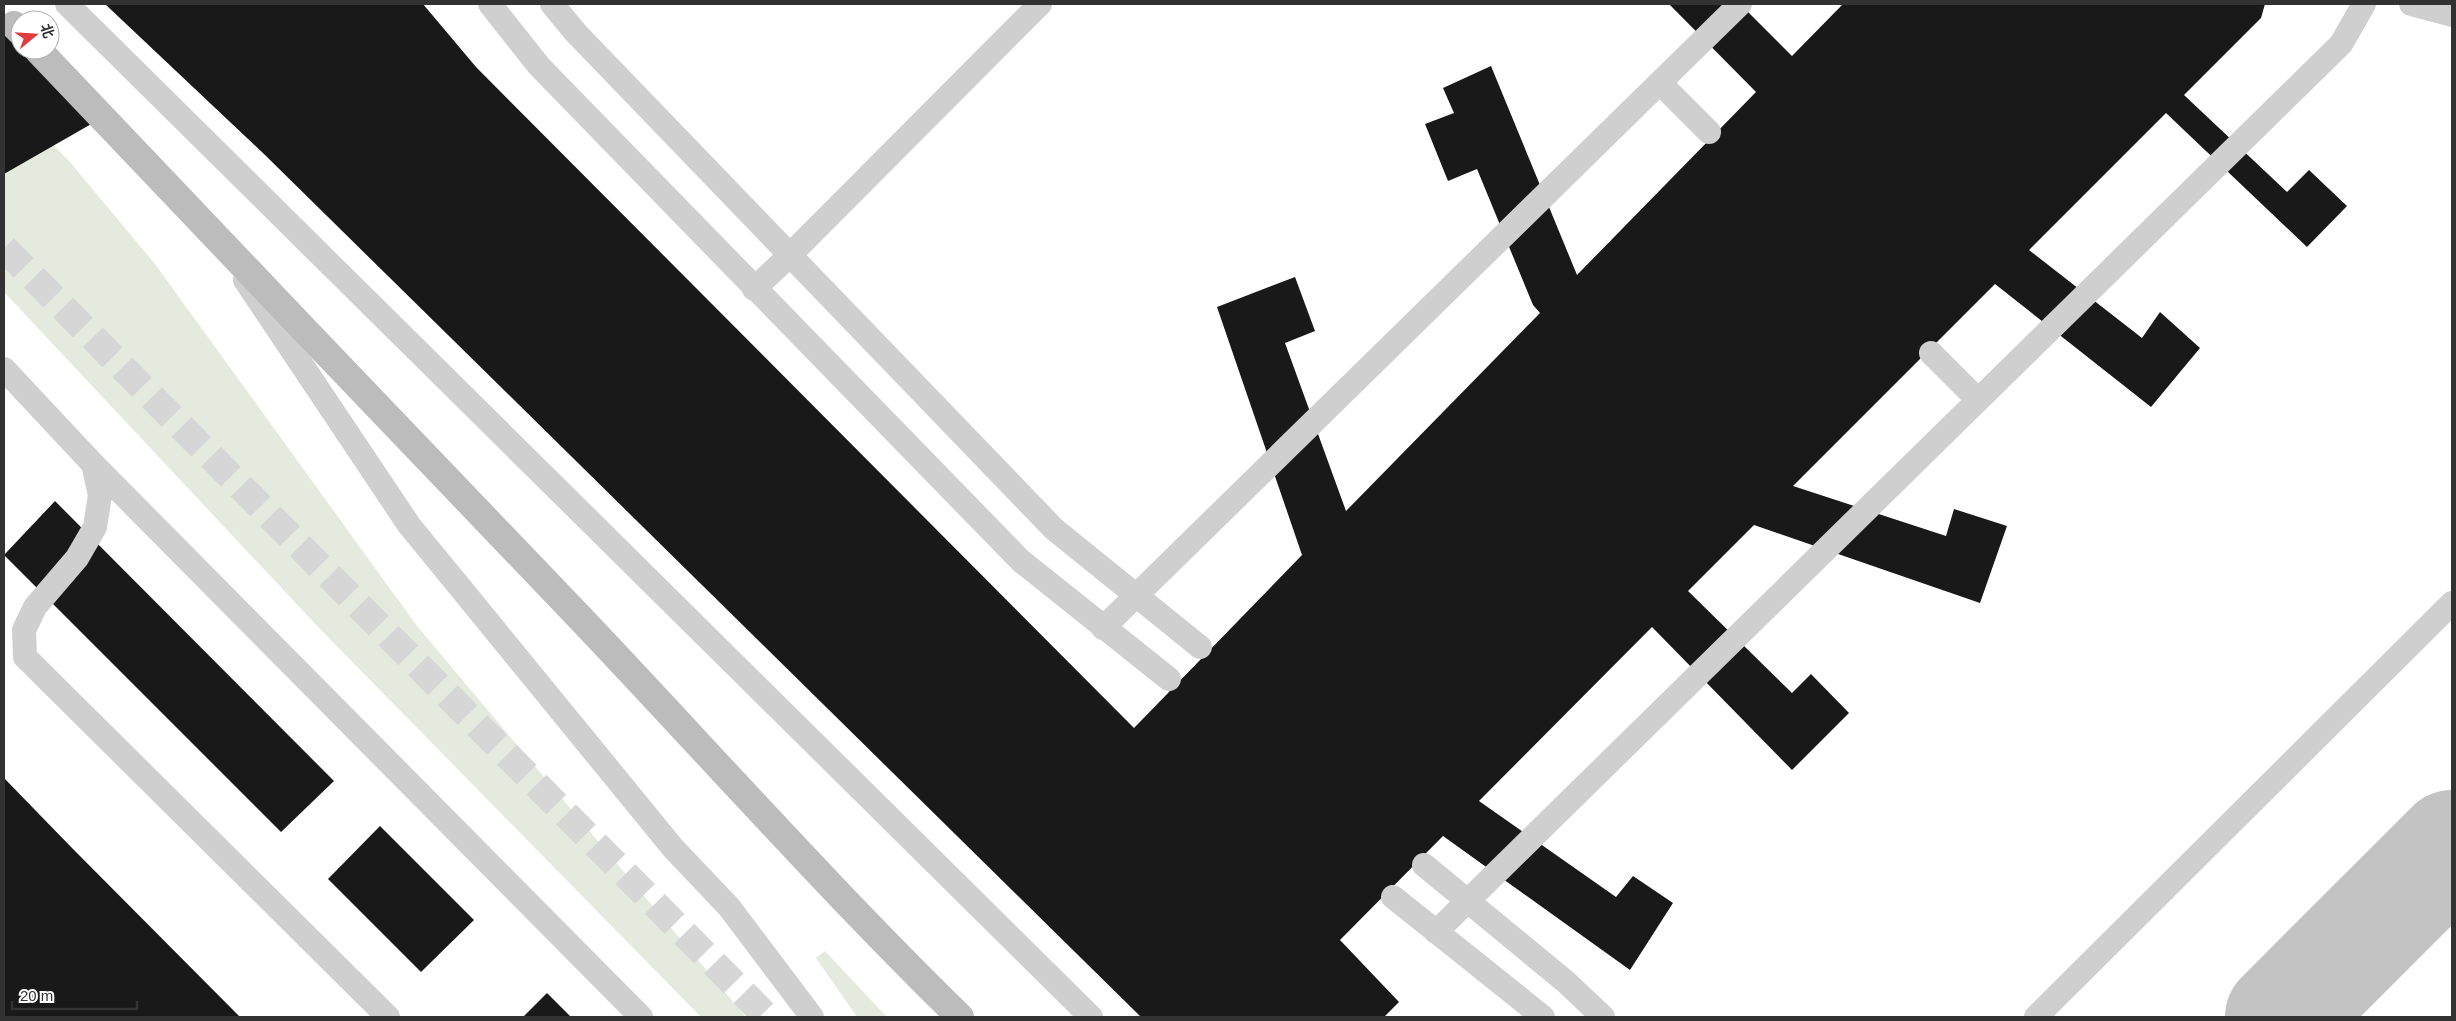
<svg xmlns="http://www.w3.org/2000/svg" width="2456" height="1021" viewBox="0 0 2456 1021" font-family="Helvetica,'Noto Sans SC',sans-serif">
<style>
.green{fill:#e4ebde}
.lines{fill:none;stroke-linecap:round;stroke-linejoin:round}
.taxiway{stroke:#c3c3c3;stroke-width:112}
.building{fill:#191919}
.street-tunnel{stroke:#d6d6d6;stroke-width:28;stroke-dasharray:28 14;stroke-linecap:butt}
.lane{stroke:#cfcfcf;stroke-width:24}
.secondary{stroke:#bcbcbc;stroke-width:28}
</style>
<rect width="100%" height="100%" fill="#fff"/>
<!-- green -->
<path class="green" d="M11,102L70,162L155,264L417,626L746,1017H701L320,629L4,292V123Z
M825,951L887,1017H857L816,958Z"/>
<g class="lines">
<!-- taxiway -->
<path class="taxiway" d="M2281,1017L2452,846"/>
</g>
<!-- building -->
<path class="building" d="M105,4H423L476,67L1134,728L1302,555L1217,307L1295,277L1315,331L1285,343L1346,511L1540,313L1533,305L1477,169L1448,181L1425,124L1454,113L1443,88L1491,66L1577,275L1756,92L1669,4H1740L1792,56L1843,4H2265L2261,18L2184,95L2287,192L2309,170L2347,206L2307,247L2166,113L2029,250L2142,338L2160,312L2200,348L2151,407L1995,284L1793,486L1946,536L1954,509L2007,526L1980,603L1754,525L1688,591L1792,693L1811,674L1849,713L1792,770L1652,627L1479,801L1616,897L1633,876L1673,903L1630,970L1443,836L1340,940L1399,1002L1384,1017H1141L265,155Z
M4,21L20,37V50H33L100,119L4,174Z
M55,501L334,781L281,832L4,555Z
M4,778L72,848L240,1017H4Z
M380,826L474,920L421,972L328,879Z
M547,993L571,1017H523Z"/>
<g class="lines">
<!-- street-tunnel -->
<path class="street-tunnel" d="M4,248L767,1017"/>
<!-- lane -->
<path class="lane" d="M67,4L1091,1017
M490,4L539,66L1021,561L1169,679
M552,4L576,33L1054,529L1200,647
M2411,4L2452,15
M1660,83L1709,132
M245,280L409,525L673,848L729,907L812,1017
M754,289L789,256L1040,4
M1931,353L1978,400
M4,369L93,464L641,1017
M93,464L100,495L95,527L77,558L35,607L24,630L25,657L388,1017
M1103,628L1740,4
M1424,865L1566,982L1603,1017
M1393,897L1543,1017
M1436,932L2341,44L2364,4
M2036,1017L2452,603"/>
<!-- secondary -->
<path class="secondary" d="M14,25L20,31
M38,50C219,242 403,432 585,623C710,755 831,891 960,1017"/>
</g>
<!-- border -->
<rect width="2456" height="1021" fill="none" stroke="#323232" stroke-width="10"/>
<!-- north arrow -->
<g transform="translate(35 35) rotate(72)"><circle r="24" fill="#ffffff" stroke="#adadad"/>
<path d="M0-4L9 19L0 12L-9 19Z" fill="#e03c3d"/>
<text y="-8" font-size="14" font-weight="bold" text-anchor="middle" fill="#323232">北</text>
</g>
<!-- scale -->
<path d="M12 1001v8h125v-8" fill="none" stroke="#323232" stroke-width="2.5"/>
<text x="20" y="1001" font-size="15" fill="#323232" stroke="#ffffff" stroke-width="4" paint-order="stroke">20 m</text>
</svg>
